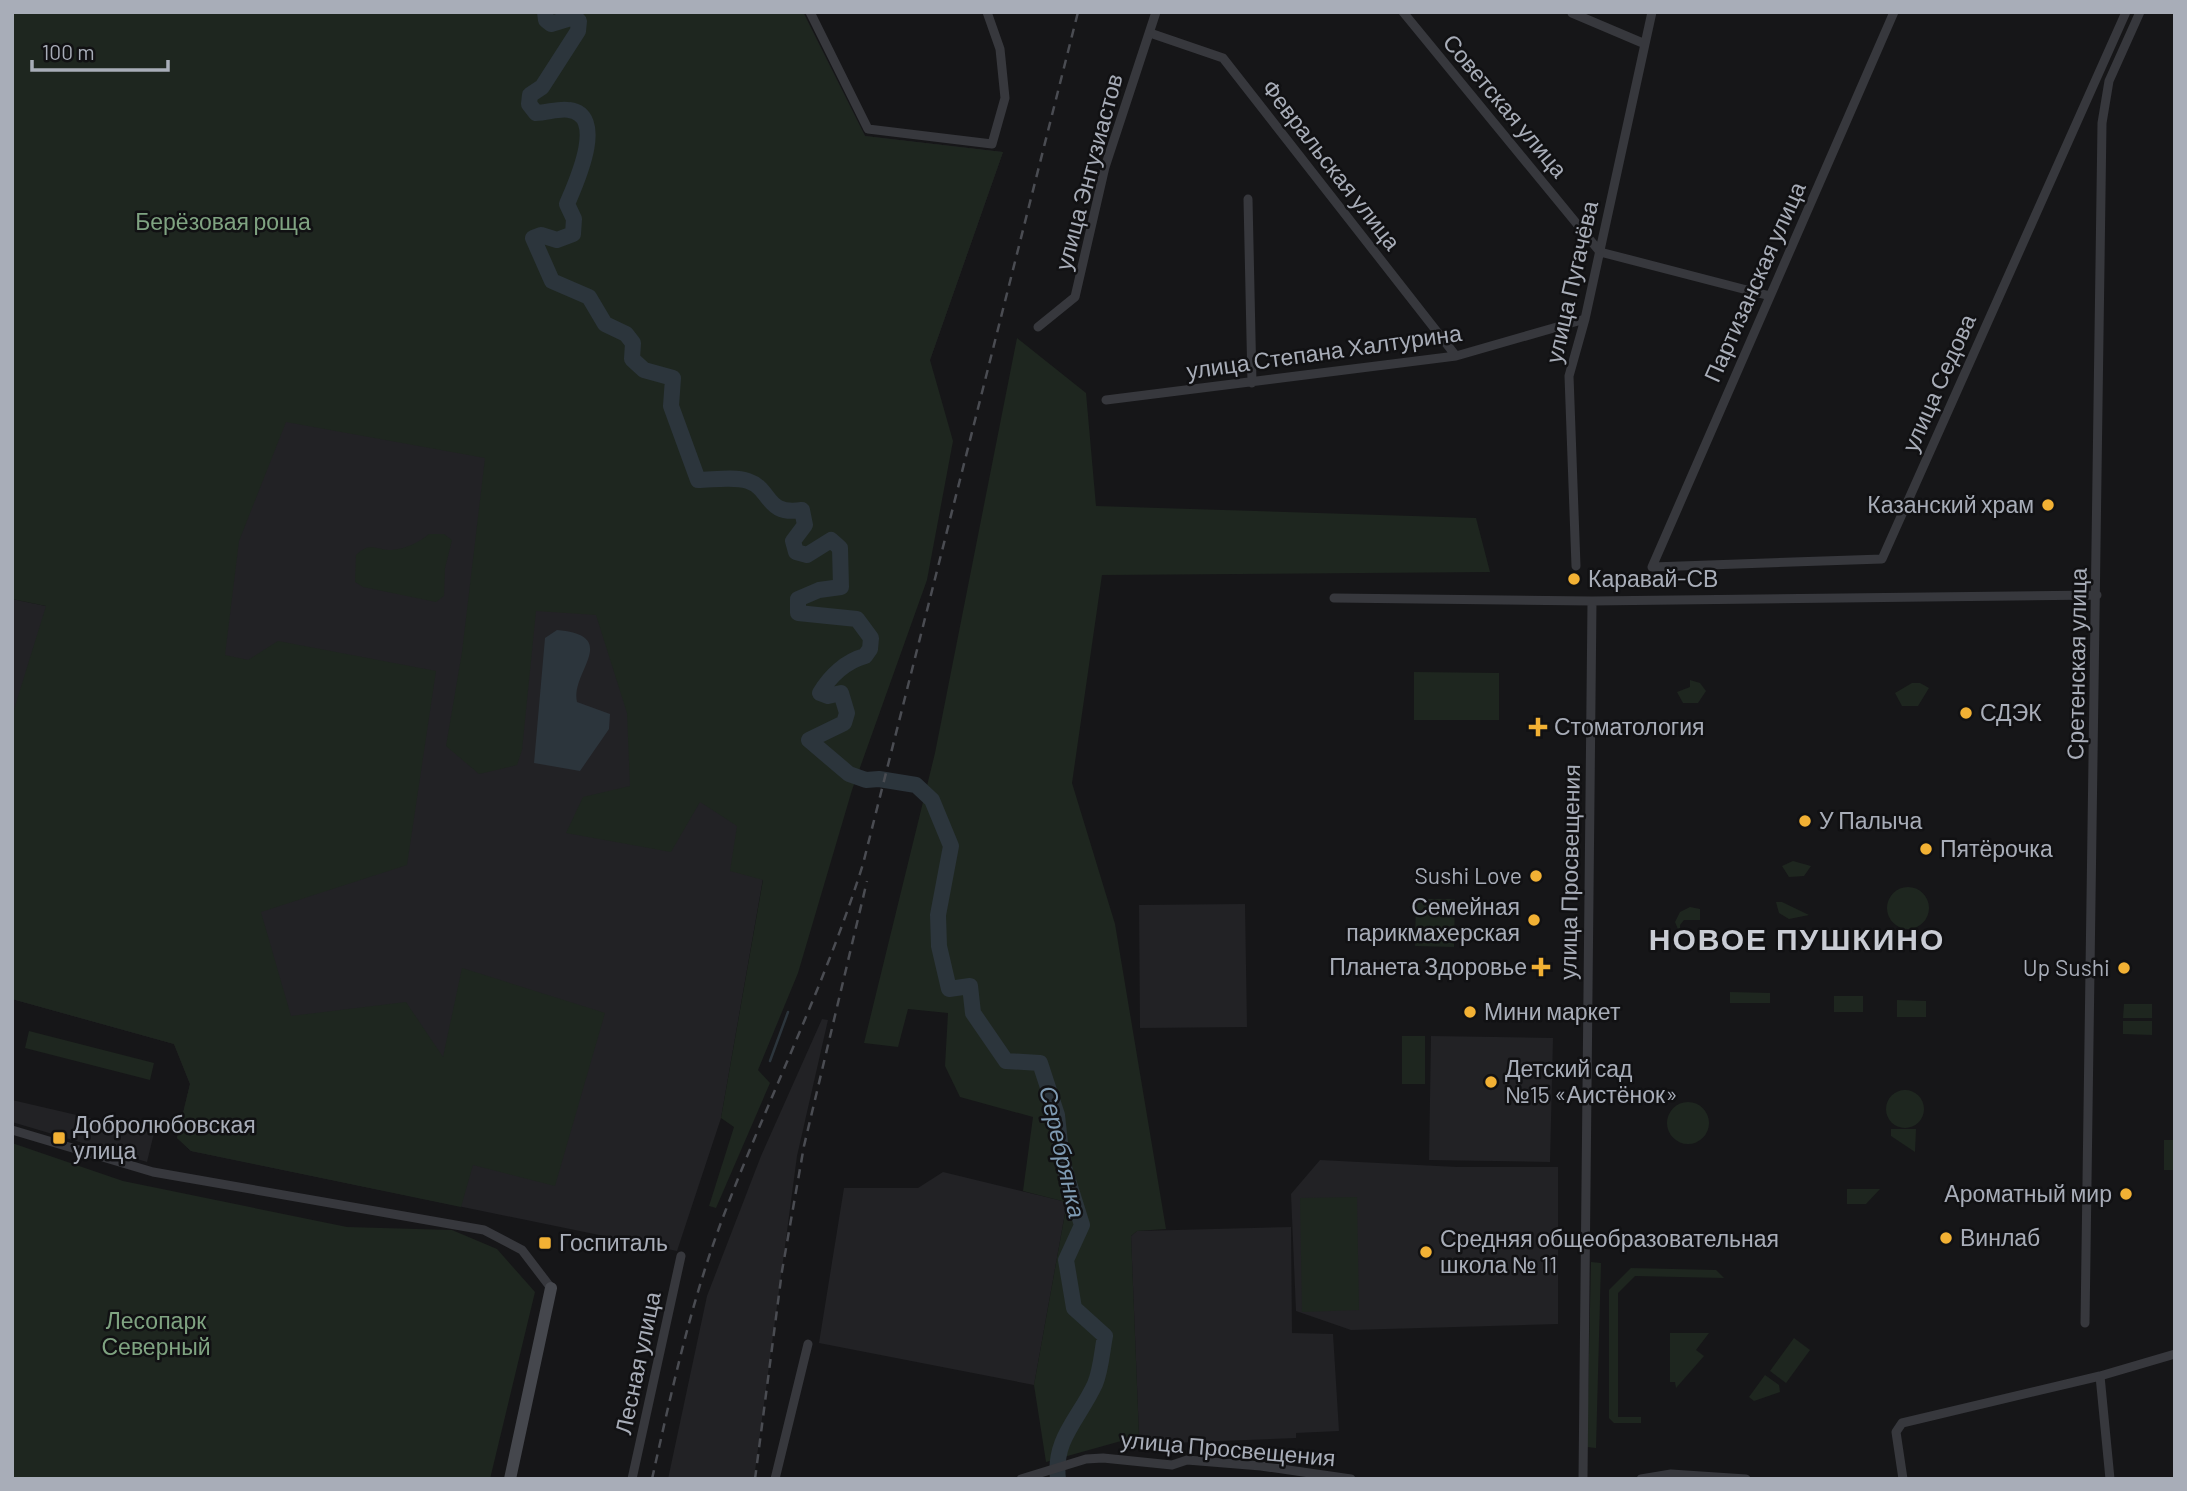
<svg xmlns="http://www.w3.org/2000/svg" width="2187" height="1491" viewBox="0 0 2187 1491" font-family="Barlow,sans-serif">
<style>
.built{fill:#222225}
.green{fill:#1e261f}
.water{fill:#2c353c}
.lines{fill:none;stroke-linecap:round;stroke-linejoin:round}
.stream{stroke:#2c353c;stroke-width:2.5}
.river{stroke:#2c353c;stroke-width:16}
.street{stroke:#37383d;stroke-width:9}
.secondary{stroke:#45474d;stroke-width:12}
.rail{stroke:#4a4c52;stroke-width:2.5;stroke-dasharray:9 7;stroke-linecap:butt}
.poi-dot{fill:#f2b134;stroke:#111113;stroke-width:2.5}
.labels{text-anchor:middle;stroke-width:5;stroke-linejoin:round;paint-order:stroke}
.street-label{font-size:23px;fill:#a8adb8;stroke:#111113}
.park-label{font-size:23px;fill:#7fa381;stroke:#111113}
.poi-label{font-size:23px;fill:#a8adb8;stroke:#111113;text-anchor:start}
.water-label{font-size:24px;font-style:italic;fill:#7f9bb3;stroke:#111113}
.district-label{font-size:30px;font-weight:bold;letter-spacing:2px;fill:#c9ccd4;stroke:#111113}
</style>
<rect width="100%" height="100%" fill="#161618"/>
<!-- built -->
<path class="built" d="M496,12H803L865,136L1003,152L930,360L767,856L721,1118L677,1251L191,1151L177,1138L190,1084L174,1044L12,999V599L46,606Z
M1245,904L1247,1027L1140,1028L1139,905Z
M822,1019L828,1020L797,1156L754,1479H668L707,1296L761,1156Z
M1431,1036L1553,1038L1550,1162L1429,1160Z
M12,1100L154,1133L147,1162L12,1122Z
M1320,1160L1457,1167H1558V1324L1351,1330L1296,1311L1291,1194Z
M943,1172L1063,1201L1066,1208L1034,1385L819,1343L844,1188H918Z
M1291,1227L1292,1333L1333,1334L1339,1431L1296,1433V1438L1147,1444L1139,1436L1131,1236L1137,1231Z"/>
<!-- green -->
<path class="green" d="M12,12H803L865,136L1003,152L930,360L953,441L927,580L852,790L798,973L758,1070L770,1083L716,1208L709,1206L734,1127L721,1118L763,880L730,871L737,826L700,802L671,852L566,833L583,797L630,786L627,713L596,615L536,611L522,750L517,765L479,774L446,746L462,652L485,458L286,422L239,541L225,655L248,660L278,641L436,671L407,865L261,912L291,1016L406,1002L443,1057L462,968L605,1013L555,1186L473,1165L461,1207L191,1151L177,1138L190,1084L174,1044L12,999V716L46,606L12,599Z
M1017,338L1086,393L1096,506L1476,518L1490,572L1102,575L1072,783L1115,924L1166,1229L1137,1231L1131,1236L1139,1436L1046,1462L1034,1385L1066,1208L1062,1201L1023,1191L1033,1117L960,1097L945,1066L948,1013L908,1009L898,1047L864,1043L935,753Z
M429,534H444L452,540L445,568L444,596L436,602L363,587L355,582L356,555C370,541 376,550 392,550C405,549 420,542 429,534Z
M1414,672L1499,673V720H1414Z
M1690,680L1700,683L1706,691L1698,703H1683L1677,692L1690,687Z
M1912,683H1920L1929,688L1918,706H1902L1895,693Z
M1793,861L1811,866L1804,876L1789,877L1782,866Z
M1887 908a21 21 0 1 1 42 0a21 21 0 1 1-42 0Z
M1416,899H1455L1454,947L1415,946Z
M1776,902H1782L1809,915L1789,919L1779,913Z
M1690,907L1700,909V920H1684L1680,925V934L1675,922L1680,912Z
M1730,992L1770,993V1003H1730Z
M1834,996H1863V1012H1834Z
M1897,1000L1926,1001V1017H1897Z
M2124,1004H2152V1018H2123Z
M2123,1021H2152V1035L2123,1034Z
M29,1031L154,1063L150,1080L25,1048Z
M1402,1036H1425V1084H1402Z
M1886 1109a19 19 0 1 1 38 0a19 19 0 1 1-38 0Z
M1667 1123a21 21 0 1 1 42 0a21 21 0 1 1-42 0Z
M1891,1129H1916L1915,1152L1891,1136Z
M2164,1140H2175V1170H2164Z
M12,1143L123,1181L347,1227L452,1230L497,1249L535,1292L490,1479H12Z
M1847,1189H1880L1866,1204H1847Z
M1357,1197L1359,1310L1302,1312L1300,1198Z
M1591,1262L1601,1263L1596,1448L1587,1447Z
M1631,1268L1716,1270L1724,1278L1635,1276L1618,1293V1417H1641V1423H1614L1609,1418V1290Z
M1670,1333H1709L1696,1350L1704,1356L1676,1388L1675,1382H1670Z
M1794,1338L1810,1350L1786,1383L1770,1371Z
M1765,1375L1779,1385L1780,1392L1754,1401L1749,1397Z"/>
<!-- water -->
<path class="water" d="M557,630C622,636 570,672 577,702L610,714L609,729L580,771L534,763L545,638Z"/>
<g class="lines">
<!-- stream -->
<path class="stream" d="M573,12L574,17
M770,1061L788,1012"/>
<!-- river -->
<path class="river" d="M545,12L546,20L551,24L574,17L579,21L578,31L542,87L530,95L529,104L536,113C547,113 559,108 569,110C608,115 575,185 567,204L574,219L573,234L557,240L541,235L533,238L552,281L589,297L605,324L626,334L633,343L632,359L644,370L673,378L671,406L698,480C712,480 734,476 748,481C772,489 765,516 802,510L805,525L793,541L796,552L807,555L831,540L840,548L841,587L819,590L798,599V613L857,619L871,638L870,649L865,656C846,661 830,676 820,693L828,696L841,693L847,713L844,723L809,740L849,774L866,780L879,779L916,785L932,800L951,846L938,915L939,946L949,989L970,986L973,1013L1006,1061L1040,1063L1057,1115L1062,1161L1082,1225L1066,1260L1074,1308L1105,1336C1102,1351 1101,1370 1095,1384C1079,1419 1053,1439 1058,1479"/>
<!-- street -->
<path class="street" d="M810,12L868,129L992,144L1005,98L1000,49L987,12
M1403,12L1600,252L1770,296
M1894,12L1652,567L1882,559L2126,12
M1572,13L1645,44
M1150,33L1223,58L1456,356
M1248,199L1252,383
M1038,327L1075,297L1105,167L1156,12
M1106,400L1456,356L1585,319
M1576,566L1569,376L1585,319L1652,12
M1334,598L1592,601L2097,595
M12,1130L153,1172L484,1230L522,1250L551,1288
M2085,1323L2102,123L2109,81L2140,12
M2100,1376L2110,1479
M632,1479L681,1256
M775,1479L808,1344
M1021,1479L1086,1459L1103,1458L1172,1465L1187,1460L1261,1466L1351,1479
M1583,1479L1592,601
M1641,1479L1671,1474L1746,1479
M1903,1479L1896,1432L1902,1423L2100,1376L2175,1354"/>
<!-- secondary -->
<path class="secondary" d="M510,1479L551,1288"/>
<!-- rail -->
<path class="rail" d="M652,1479C671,1394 689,1310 719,1228C764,1106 824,989 863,864L1078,12
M755,1479L782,1271L804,1146L867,881"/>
</g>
<!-- markers -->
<g class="poi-dot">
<circle cx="2048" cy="505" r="7"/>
<circle cx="1574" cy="579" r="7"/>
<circle cx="1966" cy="713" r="7"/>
<path d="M1534.5 716.5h7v7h7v7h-7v7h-7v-7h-7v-7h7z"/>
<circle cx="1805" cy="821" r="7"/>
<circle cx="1926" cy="849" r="7"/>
<circle cx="1536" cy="876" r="7"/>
<circle cx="1534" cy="920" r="7"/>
<path d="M1537.5 956.5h7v7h7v7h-7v7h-7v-7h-7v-7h7z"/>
<circle cx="2124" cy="968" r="7"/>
<circle cx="1470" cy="1012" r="7"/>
<circle cx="1491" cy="1082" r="7"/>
<rect x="52" y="1131" width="14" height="14" rx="3.5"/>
<circle cx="2126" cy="1194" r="7"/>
<circle cx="1946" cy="1238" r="7"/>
<rect x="538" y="1236" width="14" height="14" rx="3.5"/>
<circle cx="1426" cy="1252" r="7"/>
</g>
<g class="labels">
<!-- street labels -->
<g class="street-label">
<text transform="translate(1505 106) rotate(50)" y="8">Советская улица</text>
<text transform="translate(1331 165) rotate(52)" y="8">Февральская улица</text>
<text transform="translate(1089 172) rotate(-75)" y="8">улица Энтузиастов</text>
<text transform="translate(1572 282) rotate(-77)" y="8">улица Пугачёва</text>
<text transform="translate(1755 282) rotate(-66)" y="8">Партизанская улица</text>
<text transform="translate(1324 352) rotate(-8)" y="8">улица Степана Халтурина</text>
<text transform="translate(1939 383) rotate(-66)" y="8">улица Седова</text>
<text transform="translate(2077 664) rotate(-89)" y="8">Сретенская улица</text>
<text transform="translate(1570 872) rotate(-89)" y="8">улица Просвещения</text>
<text transform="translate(638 1363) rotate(-78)" y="8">Лесная улица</text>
<text transform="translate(1228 1449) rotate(5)" y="8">улица Просвещения</text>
</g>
<!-- park labels -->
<g class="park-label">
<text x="223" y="230">Берёзовая роща</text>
<text x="156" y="1329">Лесопарк<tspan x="156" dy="26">Северный</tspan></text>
</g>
<!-- poi labels -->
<g class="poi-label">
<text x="2034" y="513" text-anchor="end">Казанский храм</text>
<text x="1588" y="587">Каравай-СВ</text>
<text x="1980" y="721">СДЭК</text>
<text x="1554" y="735">Стоматология</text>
<text x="1819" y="829">У Палыча</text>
<text x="1940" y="857">Пятёрочка</text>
<text x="1522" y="884" text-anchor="end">Sushi Love</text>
<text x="1520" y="915" text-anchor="end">Семейная<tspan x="1520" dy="26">парикмахерская</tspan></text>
<text x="1527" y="975" text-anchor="end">Планета Здоровье</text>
<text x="2110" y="976" text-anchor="end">Up Sushi</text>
<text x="1484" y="1020">Мини маркет</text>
<text x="1505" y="1077">Детский сад<tspan x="1505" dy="26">№15 «Аистёнок»</tspan></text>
<text x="73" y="1133">Добролюбовская<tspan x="73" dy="26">улица</tspan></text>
<text x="2112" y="1202" text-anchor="end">Ароматный мир</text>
<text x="1960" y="1246">Винлаб</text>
<text x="1440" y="1247">Средняя общеобразовательная<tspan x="1440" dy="26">школа № 11</tspan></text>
<text x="559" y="1251">Госпиталь</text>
</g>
<!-- water labels -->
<g class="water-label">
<text transform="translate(1062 1152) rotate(77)" y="8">Серебрянка</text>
</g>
<!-- district labels -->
<g class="district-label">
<text x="1797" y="950">НОВОЕ ПУШКИНО</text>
</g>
</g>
<!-- border -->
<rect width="2187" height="1491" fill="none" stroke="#a8adb8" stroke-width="28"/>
<!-- scale -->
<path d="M32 60v10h136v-10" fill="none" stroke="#a8adb8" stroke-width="3.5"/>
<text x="42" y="60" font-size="21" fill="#a8adb8" stroke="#111113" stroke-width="5" paint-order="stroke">100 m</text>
</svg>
